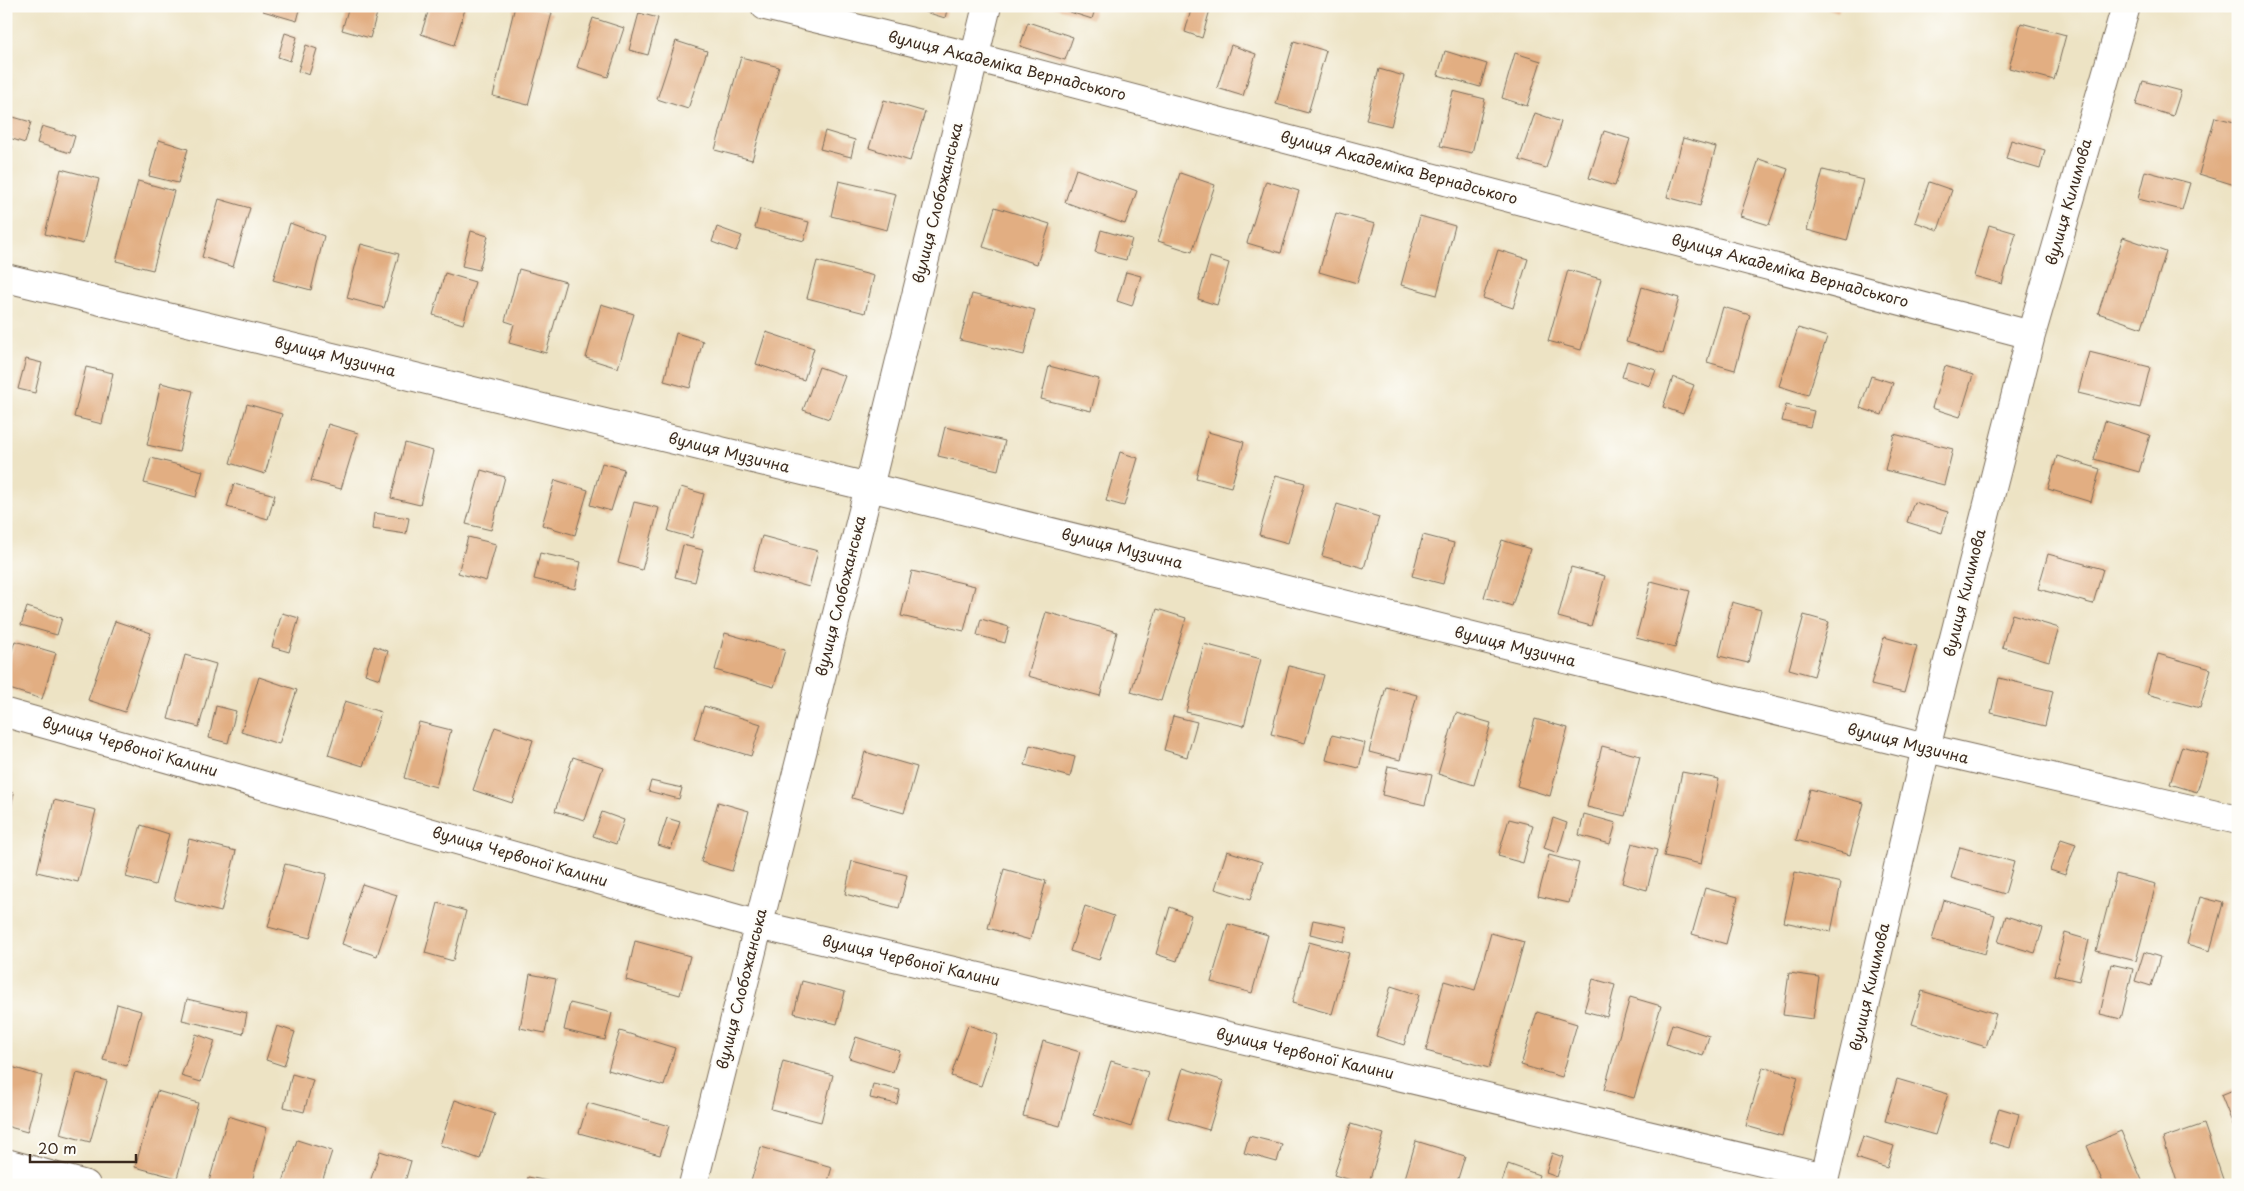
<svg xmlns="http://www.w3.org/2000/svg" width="2244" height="1191" viewBox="0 0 2244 1191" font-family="'Playpen Sans',sans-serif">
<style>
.building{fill:#e2ae82}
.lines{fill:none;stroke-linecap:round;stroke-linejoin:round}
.street-casing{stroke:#796b58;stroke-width:30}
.street{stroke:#fff;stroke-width:28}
.labels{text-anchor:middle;stroke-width:4.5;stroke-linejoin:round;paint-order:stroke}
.street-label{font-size:15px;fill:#3b2a1e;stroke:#fdfcf7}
</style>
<rect width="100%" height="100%" fill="#fdfcf7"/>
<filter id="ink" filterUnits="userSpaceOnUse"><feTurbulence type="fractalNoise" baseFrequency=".02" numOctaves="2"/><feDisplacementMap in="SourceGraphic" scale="10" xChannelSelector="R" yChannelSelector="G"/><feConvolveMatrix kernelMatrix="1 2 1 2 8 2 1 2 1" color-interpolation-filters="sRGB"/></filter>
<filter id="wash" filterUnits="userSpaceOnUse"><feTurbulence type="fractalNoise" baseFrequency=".0096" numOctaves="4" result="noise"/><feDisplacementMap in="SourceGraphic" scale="20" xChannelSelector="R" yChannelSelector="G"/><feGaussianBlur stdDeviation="1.12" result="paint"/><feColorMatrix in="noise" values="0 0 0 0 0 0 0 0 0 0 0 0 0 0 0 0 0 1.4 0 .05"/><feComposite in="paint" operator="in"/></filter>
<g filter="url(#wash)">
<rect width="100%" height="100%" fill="#ede3c4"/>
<g id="blocks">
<!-- building -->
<path class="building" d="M265,6H301L297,21L263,11Z
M349,6H379L370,38L342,30Z
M430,6H466L454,45L421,34Z
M515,6H526L552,13L528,105L493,96Z
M906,6H948L945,18Z
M1051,6H1096L1092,19Z
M1192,6H1211L1202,38L1185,32Z
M1822,6H1840L1838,12Z
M639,13L658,18L648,55L629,50Z
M593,18L624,28L608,77L577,67Z
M1028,22L1073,37L1065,60L1020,46Z
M2021,23L2066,35L2054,80L2009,68Z
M285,33L297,37L290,61L278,57Z
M676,41L707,51L688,109L657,99Z
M1294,41L1326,51L1308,113L1276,104Z
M306,45L317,49L309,75L298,71Z
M1231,45L1256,54L1243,96L1217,88Z
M1445,51L1487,64L1480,87L1438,75Z
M1515,53L1541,61L1527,106L1502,98Z
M741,57L779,67L752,160L715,150Z
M1379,69L1404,76L1391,126L1366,120Z
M2143,81L2181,91L2173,116L2136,105Z
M1453,91L1485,99L1472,153L1440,146Z
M884,100L925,112L910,161L869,148Z
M1535,113L1561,122L1546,168L1519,160Z
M6,115L31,122L25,143L6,137Z
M2215,117L2238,123V186L2199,174Z
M42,126L75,136L70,153L37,143Z
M825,131L855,140L851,157L820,149Z
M1604,131L1630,139L1615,186L1589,178Z
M1683,138L1716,147L1700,206L1667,197Z
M159,140L188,149L178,183L149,176Z
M2011,140L2045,150L2040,169L2006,159Z
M6,144L12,146L7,166H6Z
M1759,159L1788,169L1769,225L1740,216Z
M61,169L99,179L83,244L45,234Z
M1076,169L1137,191L1125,224L1065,202Z
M1823,170L1863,180L1847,241L1807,230Z
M2145,171L2190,183L2182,210L2138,199Z
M1180,173L1215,185L1192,252L1158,241Z
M138,181L174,191L153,270L116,261Z
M839,181L896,194L887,230L831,216Z
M1266,181L1299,191L1281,253L1247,243Z
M1929,182L1952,190L1938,230L1915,222Z
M219,199L250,208L233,267L202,257Z
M995,207L1050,224L1037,264L983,247Z
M760,209L809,222L804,241L755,228Z
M1336,213L1375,224L1357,283L1319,272Z
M1420,216L1455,226L1437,295L1401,285Z
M290,223L324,236L311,290L273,280Z
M1989,225L2016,233L2002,284L1974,276Z
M717,227L742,236L736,251L712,242Z
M1101,230L1132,239L1126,260L1095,252Z
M471,231L488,236L479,270L462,266Z
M2123,237L2166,252L2142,328L2098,313Z
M361,244L399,254L384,308L347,298Z
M1498,250L1528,259L1513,308L1483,298Z
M1210,257L1229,263L1217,305L1198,299Z
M817,261L874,276L865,313L807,298Z
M519,269L566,282L546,353L509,343L514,324L505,321Z
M1568,270L1601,279L1581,350L1548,341Z
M1126,272L1141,276L1132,306L1117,301Z
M445,273L475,282L463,324L433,315Z
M1642,287L1679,298L1663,353L1626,342Z
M972,294L1035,310L1024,355L960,340Z
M601,304L634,314L618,368L586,358Z
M1723,307L1750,315L1735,370L1707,362Z
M1798,328L1827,337L1808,395L1779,386Z
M766,332L814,348L804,380L756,364Z
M676,333L703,341L690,388L664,381Z
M2089,352L2150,367L2140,408L2078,393Z
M26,359L42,363L35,393L18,389Z
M1627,361L1656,370L1650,386L1622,377Z
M1049,366L1099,379L1091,411L1041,399Z
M1945,366L1973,375L1960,417L1932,408Z
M86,367L113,373L102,424L74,417Z
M819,367L845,376L829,419L803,410Z
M1871,376L1893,383L1882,415L1860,408Z
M1673,377L1694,385L1683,414L1663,407Z
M161,383L193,391L179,452L147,445Z
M247,404L282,414L265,474L230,463Z
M1786,405L1814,411L1810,427L1782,421Z
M2105,421L2150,435L2139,472L2094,459Z
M328,424L358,433L341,489L311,481Z
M945,427L1005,441L998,470L938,456Z
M1208,432L1244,442L1231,487L1196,478Z
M1894,434L1953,449L1944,485L1885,470Z
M405,443L433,451L420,505L391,498Z
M1120,452L1138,458L1124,506L1106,501Z
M2057,456L2100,469L2091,502L2048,489Z
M151,458L203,471L196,497L144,483Z
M602,463L624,469L611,511L590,505Z
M481,470L505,477L491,530L466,524Z
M1276,475L1305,483L1288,543L1259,535Z
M555,480L588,490L575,535L542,525Z
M234,484L275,495L268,519L227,507Z
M681,487L704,494L692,538L668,531Z
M634,502L659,508L642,570L618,563Z
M1914,502L1948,512L1942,533L1907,522Z
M1337,504L1379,517L1364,568L1322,556Z
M374,513L409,518L406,534L372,529Z
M1423,535L1454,543L1443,584L1412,576Z
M762,536L818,551L809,587L753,571Z
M468,537L496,544L486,581L458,573Z
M1502,540L1530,549L1512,606L1484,597Z
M683,545L703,550L695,582L675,577Z
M540,553L581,562L575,589L534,579Z
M2048,554L2103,569L2093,604L2038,589Z
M1571,567L1605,576L1591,626L1558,617Z
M912,571L975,586L964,631L901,616Z
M1651,581L1690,591L1675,648L1636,638Z
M1732,602L1761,610L1748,663L1719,656Z
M27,607L62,618L57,635L21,625Z
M1157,609L1186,618L1161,701L1131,692Z
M1046,612L1117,632L1100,696L1028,676Z
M282,613L299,618L289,652L272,647Z
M2012,614L2059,628L2049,661L2002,647Z
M1804,615L1829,622L1814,676L1789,669Z
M981,619L1009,627L1005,643L977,635Z
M115,621L151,633L125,712L88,700Z
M725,633L785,650L774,687L715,670Z
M1884,637L1917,646L1904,693L1871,685Z
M15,641L56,653L42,699L6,688V669Z
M1204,644L1261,659L1244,726L1186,712Z
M374,646L388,651L380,679L365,674Z
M2158,654L2211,669L2200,708L2147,694Z
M185,655L216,664L199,727L168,719Z
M1289,666L1324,675L1305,743L1271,734Z
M259,677L297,690L279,744L241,732Z
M1999,678L2053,691L2045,726L1991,713Z
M1386,687L1417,695L1400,760L1369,752Z
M345,701L381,712L363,766L328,755Z
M216,706L236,711L228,743L209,738Z
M704,706L761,724L751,756L694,739Z
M1456,713L1491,723L1474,785L1438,774Z
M1173,716L1197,722L1187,757L1164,750Z
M1535,719L1568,728L1550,796L1517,786Z
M419,722L451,730L436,787L404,778Z
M495,727L533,740L512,803L473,790Z
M1332,735L1365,743L1359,768L1326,760Z
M1030,745L1075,757L1070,777L1025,765Z
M1602,746L1640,756L1625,816L1587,807Z
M2182,746L2208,754L2197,792L2170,784Z
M865,752L917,767L904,813L852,798Z
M573,757L603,767L585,820L555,811Z
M1388,766L1432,775L1425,805L1382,795Z
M1682,772L1719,779L1701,864L1664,856Z
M651,781L682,788L679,799L648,791Z
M1810,789L1864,803L1850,855L1796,840Z
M6,791L14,793L7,826H6Z
M54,800L96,810L78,882L37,872Z
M718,802L749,811L732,871L701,862Z
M602,812L624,820L616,844L593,836Z
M1584,814L1616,823L1610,844L1579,835Z
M667,818L680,822L671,849L658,845Z
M1553,818L1567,823L1558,853L1544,848Z
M1509,819L1533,825L1523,863L1498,856Z
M141,825L169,834L155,885L126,877Z
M189,839L236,851L221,912L174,900Z
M2061,839L2076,844L2065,875L2050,870Z
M1632,843L1657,850L1647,890L1622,883Z
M1960,847L2014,862L2005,894L1951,878Z
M1227,851L1262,862L1250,900L1215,889Z
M1549,855L1579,863L1569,903L1538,896Z
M852,861L907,875L899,908L845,894Z
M285,864L327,874L310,938L268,927Z
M1004,869L1046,881L1030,940L988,928Z
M1795,872L1841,883L1831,932L1784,922Z
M2116,874L2156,884L2136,961L2096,951Z
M362,884L397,895L377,956L342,944Z
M1705,888L1738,897L1726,944L1692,934Z
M2200,897L2223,903L2210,951L2187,944Z
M1943,900L1995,915L1985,954L1932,940Z
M438,903L466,911L453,961L425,953Z
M1085,906L1114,916L1099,960L1070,951Z
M1170,907L1191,915L1177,961L1156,954Z
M2006,916L2043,928L2035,953L1998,942Z
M1313,920L1347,927L1344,942L1310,934Z
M1228,924L1268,935L1252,993L1211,982Z
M1491,933L1524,942L1489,1068L1426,1051L1444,981L1475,990Z
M2065,933L2089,940L2079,981L2054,975Z
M635,941L690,956L680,995L626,980Z
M1309,942L1349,953L1332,1014L1292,1003Z
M2144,952L2160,957L2151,986L2135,981Z
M2111,964L2133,969L2121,1019L2100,1014Z
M1789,973L1819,977L1813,1019L1783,1015Z
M530,974L556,979L545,1033L520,1028Z
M1593,979L1615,985L1607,1017L1584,1011Z
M802,981L845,992L837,1024L794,1013Z
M1391,986L1419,995L1404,1045L1376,1036Z
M1922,991L1996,1014L1986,1047L1912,1024Z
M1630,997L1661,1006L1634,1098L1604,1090Z
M187,999L247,1013L243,1034L182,1020Z
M570,1003L612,1013L605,1040L564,1030Z
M117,1004L141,1011L127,1066L103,1060Z
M1537,1012L1577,1024L1562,1077L1521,1065Z
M1672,1024L1709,1036L1703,1056L1666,1044Z
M968,1025L998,1035L981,1086L951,1076Z
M277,1026L295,1032L284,1066L266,1060Z
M620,1031L675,1048L664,1086L608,1070Z
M196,1034L215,1041L201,1082L181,1076Z
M856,1037L900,1051L893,1072L849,1058Z
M1043,1041L1080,1052L1060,1126L1023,1116Z
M783,1061L833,1075L821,1122L771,1109Z
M1111,1061L1148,1072L1131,1127L1094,1115Z
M8,1066L42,1076L27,1132L6,1126V1075Z
M1763,1067L1798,1077L1782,1136L1746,1126Z
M1183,1068L1224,1081L1209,1130L1168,1118Z
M77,1073L107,1081L90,1142L60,1134Z
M292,1074L313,1080L304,1112L284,1107Z
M1897,1079L1948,1094L1935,1135L1885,1121Z
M873,1084L900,1090L897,1104L870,1098Z
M2238,1088V1137L2221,1095Z
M157,1091L198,1103L177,1178L135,1167Z
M455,1100L495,1114L480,1159L440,1145Z
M588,1103L669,1126L660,1155L579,1133Z
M1999,1108L2019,1114L2010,1148L1989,1142Z
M228,1116L267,1128L251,1185H208Z
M1351,1124L1384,1134L1368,1185L1334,1175Z
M2204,1124L2225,1185H2178L2163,1138Z
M2121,1131L2144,1185H2104L2087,1146Z
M1249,1136L1282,1144L1277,1162L1244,1153Z
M1863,1136L1894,1146L1887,1168L1856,1158Z
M297,1140L332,1151L321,1185H282Z
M1416,1141L1465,1156L1456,1185H1403Z
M761,1147L832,1167L827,1185H750Z
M380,1151L411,1161L404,1185H369Z
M1552,1153L1563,1157L1557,1177L1546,1173Z
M1508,1164L1539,1175L1536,1185H1501Z
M528,1177L562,1184V1185H526Z
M1579,1180L1593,1184V1185H1578Z"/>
</g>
</g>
<g filter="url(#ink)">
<use href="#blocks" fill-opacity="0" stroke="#796b58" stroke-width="1"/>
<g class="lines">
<!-- street casing -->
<g class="street-casing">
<path id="street" d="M765,6L974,57L2031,335
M6,278L869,487L1926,748L2238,820
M6,713L759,925L1825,1177
M6,1163L86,1185
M693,1185L869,487L987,6
M1823,1185L1926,748L2031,335L2126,6"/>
</g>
<!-- street -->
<use href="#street" class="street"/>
</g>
</g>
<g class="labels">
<!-- street labels -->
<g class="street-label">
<text transform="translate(1007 66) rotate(14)" y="5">вулиця Академіка Вернадського</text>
<text transform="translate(1399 168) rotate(15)" y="5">вулиця Академіка Вернадського</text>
<text transform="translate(2069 202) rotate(-74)" y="5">вулиця Килимова</text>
<text transform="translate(938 203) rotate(-76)" y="5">вулиця Слобожанська</text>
<text transform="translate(1790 271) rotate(15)" y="5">вулиця Академіка Вернадського</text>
<text transform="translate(335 357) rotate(14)" y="5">вулиця Музична</text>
<text transform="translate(729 453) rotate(14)" y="5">вулиця Музична</text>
<text transform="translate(1122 549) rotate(14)" y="5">вулиця Музична</text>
<text transform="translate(1965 593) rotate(-76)" y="5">вулиця Килимова</text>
<text transform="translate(841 596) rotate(-76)" y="5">вулиця Слобожанська</text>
<text transform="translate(1515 647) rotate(14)" y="5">вулиця Музична</text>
<text transform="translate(1908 744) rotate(14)" y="5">вулиця Музична</text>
<text transform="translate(130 747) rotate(16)" y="5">вулиця Червоної Калини</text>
<text transform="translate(520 857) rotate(16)" y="5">вулиця Червоної Калини</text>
<text transform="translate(911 961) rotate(13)" y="5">вулиця Червоної Калини</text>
<text transform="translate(1870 987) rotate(-77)" y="5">вулиця Килимова</text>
<text transform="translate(742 989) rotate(-76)" y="5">вулиця Слобожанська</text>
<text transform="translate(1305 1054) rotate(13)" y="5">вулиця Червоної Калини</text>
</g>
</g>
<!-- margin -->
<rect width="2244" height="1191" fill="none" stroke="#fdfcf7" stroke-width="25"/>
<!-- scale -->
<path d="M30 1154v8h106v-8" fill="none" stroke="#3b2a1e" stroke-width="2.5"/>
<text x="38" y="1154" font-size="15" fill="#3b2a1e" stroke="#fdfcf7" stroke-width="4" paint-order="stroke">20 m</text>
</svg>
